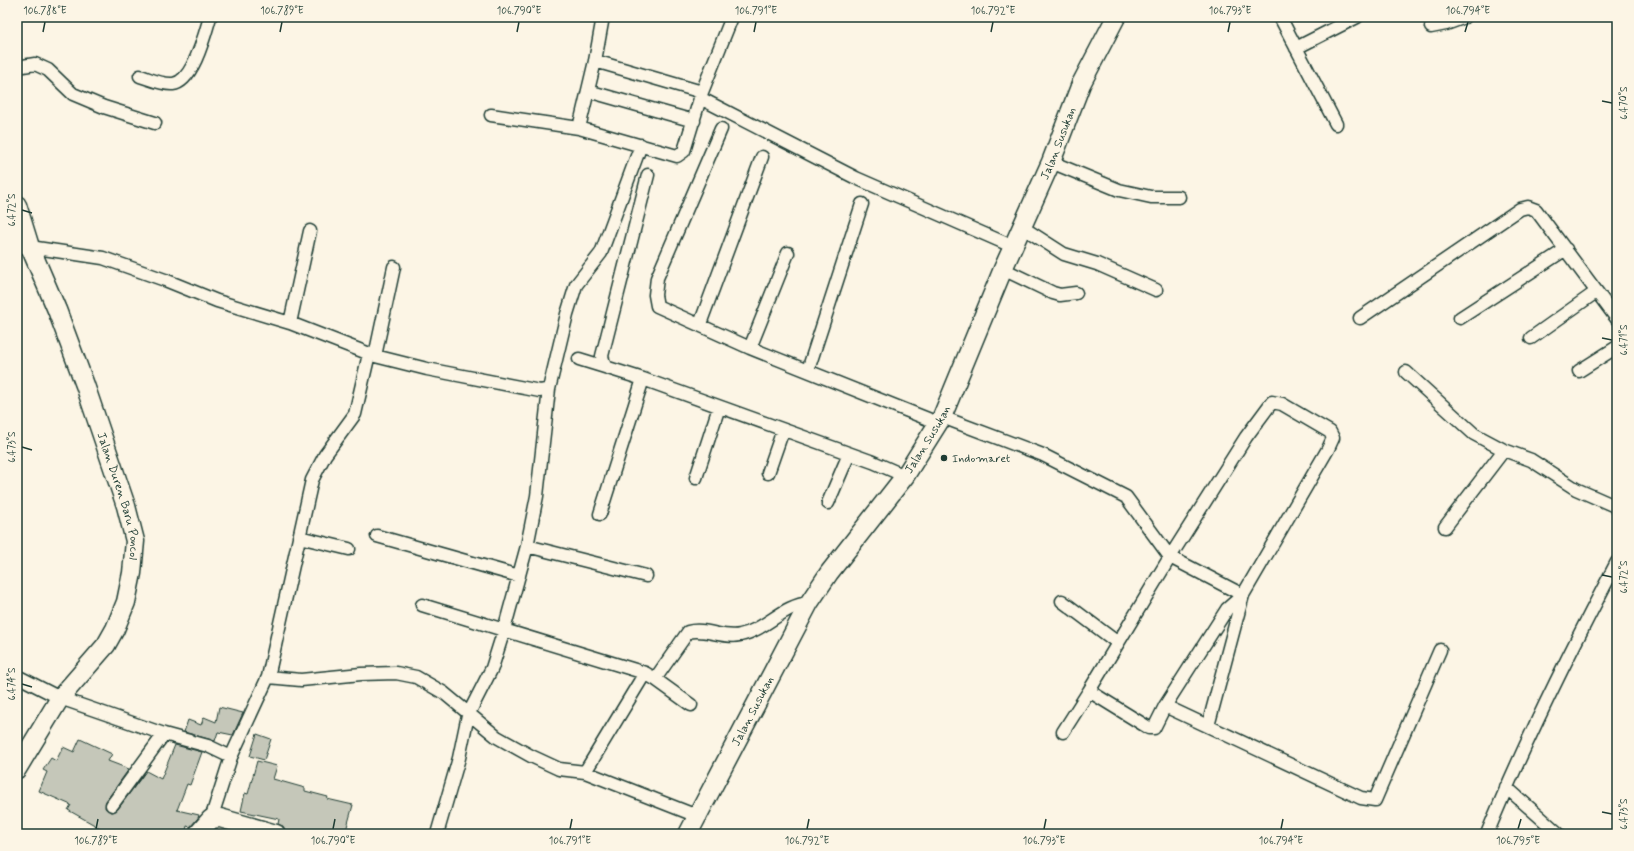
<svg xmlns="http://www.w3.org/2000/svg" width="1634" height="851" viewBox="0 0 1634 851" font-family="Mynerve,sans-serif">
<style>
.building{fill:#c5c7b9;stroke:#1f3d34}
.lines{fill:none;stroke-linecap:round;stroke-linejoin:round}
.lane-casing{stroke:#1f3d34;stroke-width:9}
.street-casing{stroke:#1f3d34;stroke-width:15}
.secondary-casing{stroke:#1f3d34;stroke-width:21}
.lane{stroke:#fcf5e5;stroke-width:6}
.street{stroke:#fcf5e5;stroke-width:12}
.secondary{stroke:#fcf5e5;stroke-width:18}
.ticks{fill:none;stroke:#1f3d34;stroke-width:1.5}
.poi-dot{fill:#1f3d34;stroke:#fcf5e5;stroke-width:1.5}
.labels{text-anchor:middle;stroke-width:4;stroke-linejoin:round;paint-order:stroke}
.street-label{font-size:12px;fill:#1f3d34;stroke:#fcf5e5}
.poi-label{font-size:12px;fill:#1f3d34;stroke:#fcf5e5;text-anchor:start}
.neatline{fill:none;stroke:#1f3d34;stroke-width:1.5}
.ticks-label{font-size:10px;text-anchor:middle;fill:#1f3d34}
</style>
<rect width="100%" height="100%" fill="#fcf5e5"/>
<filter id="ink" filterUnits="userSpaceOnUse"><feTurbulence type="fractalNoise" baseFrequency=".025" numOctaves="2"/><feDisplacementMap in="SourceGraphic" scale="8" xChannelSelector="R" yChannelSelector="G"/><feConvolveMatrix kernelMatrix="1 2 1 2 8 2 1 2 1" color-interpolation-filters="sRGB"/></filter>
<g filter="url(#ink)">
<!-- building -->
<path class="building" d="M219,707L243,713L233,735L218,732L215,741L184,732L188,720L201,725L204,717L216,722Z
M257,734L271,739L264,760L250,756Z
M80,739L112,754L108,761L129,769L106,801L105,808L112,812L118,809L146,771L161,779L175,745L202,752L190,785L187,784L177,810L199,815L198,818L190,827L187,826L185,834H95L100,828L68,810L71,805L39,791L47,772L43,770L51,758L56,761L63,747L74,752Z
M257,761L277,766L273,779L305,788V791L328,797L327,799L353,805L345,834H297L286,831L283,826L278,824L279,819L241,811L245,793L248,794Z"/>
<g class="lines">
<!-- lane casing -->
<g class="lane-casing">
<path id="lane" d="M17,251L29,248"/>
</g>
<!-- street casing -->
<g class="street-casing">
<path id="street" d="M1280,17L1336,124
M1431,27L1446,24L1465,17
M1296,48L1357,17
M595,61L702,92
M17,67L35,64L48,70L73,94L104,107L155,123
M140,76C150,79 162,85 173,84C193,82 205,34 210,17
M588,91L694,121
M700,98L856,178L1014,247
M491,115L579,128L677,156L684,151L702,92L732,17
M579,128L595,61L603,17
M721,129L657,278L655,295L657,306L750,348L938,423
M1051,162L1119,190L1151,197H1179
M648,175L602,356L605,367L643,379L873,462L905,476
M1022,227L1064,254L1097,264L1156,290
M30,247L103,258L165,280L217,301L290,323L375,356L427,369L540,391L549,389
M1003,269L1053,293L1060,295L1076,293
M1360,318L1520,209L1528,207L1536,210L1617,319
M1460,318L1566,249
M290,323L310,231
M700,324L762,157
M1531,338L1596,292
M750,348L788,253
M375,356L394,267
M579,359L605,367
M808,370L862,204
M1579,371L1617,347
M1406,372L1474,434L1504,450L1531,460L1576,489L1617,507
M942,417L1043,455L1126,497L1170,557L1243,595
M768,473L783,430
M696,478L719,407
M828,503L849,454
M600,514L643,379
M1445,527L1504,450
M377,536L519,576
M299,537L349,549
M527,546L646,576
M1062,601L1118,643
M422,605L645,673L655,679L691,705
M17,676L60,698L164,734L208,746L231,757
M268,677L301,680L361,674L396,673L416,677L444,693L497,737L531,756L559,769L585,772L697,816
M655,679L688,632C705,627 723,639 740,635C766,630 783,605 809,603
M1165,706L1361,798L1375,800L1440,650
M1208,726L1243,595L1328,449L1333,438L1330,432L1282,404L1272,402L1246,437L1170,557L1089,691L1149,728H1154L1165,706L1227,609L1243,595
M1063,732L1089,691
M585,772L645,673
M1506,787L1559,834
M112,805L164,734
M211,819L231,757L268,677L312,480L325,455L355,414L369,354
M437,834L459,758L468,715L492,668L504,630L527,546L537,496L549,389L567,314L576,285L601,253L641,145
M1487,834C1525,741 1570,651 1617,562"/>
</g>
<!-- secondary casing -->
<g class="secondary-casing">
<g id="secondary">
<path id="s1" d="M17,205L30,247L57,310L85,385L126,506L135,541L132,573L126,602L115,629L106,645L60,698L17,769"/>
<path d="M198,834L211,819L220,818L276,834"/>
<path id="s2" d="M688,834L809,603L829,573L905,476L942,417L1003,269L1051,162L1081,84L1116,17"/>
</g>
</g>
<!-- lane -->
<use href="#lane" class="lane"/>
<!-- street -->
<use href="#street" class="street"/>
<!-- secondary -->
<use href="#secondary" class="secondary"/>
</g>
</g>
<!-- ticks -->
<path class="ticks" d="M43,32L45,22M280,32L282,22M517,32L519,22M754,32L756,22M991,32L993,22M1228,32L1230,22M1465,32L1468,22M1602,101L1612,103M22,210L32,213M1602,338L1612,340M22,447L32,450M1602,575L1612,577M22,684L32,687M1602,812L1612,814M96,829L98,819M333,829L335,819M570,829L572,819M807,829L809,819M1044,829L1046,819M1281,829L1283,819M1518,829L1521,819"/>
<!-- markers -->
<circle class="poi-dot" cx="944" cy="458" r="4"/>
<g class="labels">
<!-- street labels -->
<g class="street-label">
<text dy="4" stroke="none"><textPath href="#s2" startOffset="787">Jalan Susukan</textPath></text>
<text dy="4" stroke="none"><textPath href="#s2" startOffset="463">Jalan Susukan</textPath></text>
<text dy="4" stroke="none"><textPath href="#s1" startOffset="309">Jalan Duren Baru Poncol</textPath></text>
<text dy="4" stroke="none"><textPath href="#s2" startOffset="139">Jalan Susukan</textPath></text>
</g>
<!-- poi labels -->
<g class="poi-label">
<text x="952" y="462">Indomaret</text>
</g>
</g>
<!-- margin -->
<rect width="1634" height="851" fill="none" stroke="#fcf5e5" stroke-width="44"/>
<rect x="22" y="22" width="1590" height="807" class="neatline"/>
<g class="ticks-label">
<text x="45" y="14">106.788°E</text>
<text x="282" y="14">106.789°E</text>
<text x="519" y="14">106.790°E</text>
<text x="756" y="14">106.791°E</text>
<text x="993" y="14">106.792°E</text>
<text x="1230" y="14">106.793°E</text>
<text x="1468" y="14">106.794°E</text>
<text transform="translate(1623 103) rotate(-90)" y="4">6.470°S</text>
<text transform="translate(11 210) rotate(-90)" y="4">6.472°S</text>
<text transform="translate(1623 340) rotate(-90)" y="4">6.471°S</text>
<text transform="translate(11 447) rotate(-90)" y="4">6.473°S</text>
<text transform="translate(1623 577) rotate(-90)" y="4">6.472°S</text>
<text transform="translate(11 684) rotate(-90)" y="4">6.474°S</text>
<text transform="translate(1623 814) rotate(-90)" y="4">6.473°S</text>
<text x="96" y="844">106.789°E</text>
<text x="333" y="844">106.790°E</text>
<text x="570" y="844">106.791°E</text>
<text x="807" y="844">106.792°E</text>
<text x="1044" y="844">106.793°E</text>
<text x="1281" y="844">106.794°E</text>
<text x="1518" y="844">106.795°E</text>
</g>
</svg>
